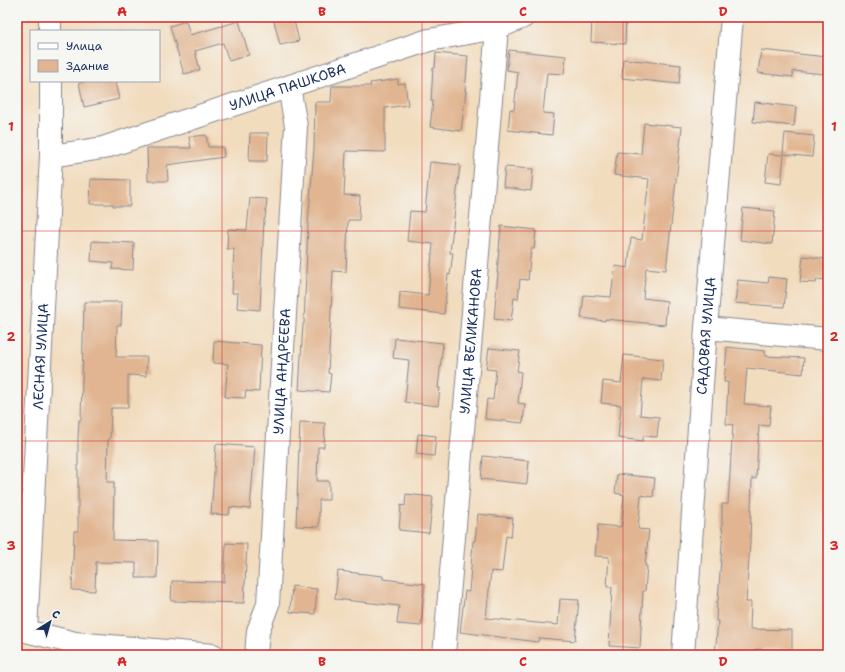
<svg xmlns="http://www.w3.org/2000/svg" width="845" height="672" viewBox="0 0 845 672" font-family="'Shantell Sans',sans-serif">
<style>
.building{fill:#e1b591}
.lines{fill:none;stroke-linecap:round;stroke-linejoin:round}
.minor-casing{stroke:#86868e;stroke-width:24}
.minor{stroke:#fff;stroke-width:22}
.grid{fill:none;stroke:#d62828;stroke-width:1;stroke-opacity:0.55}
.labels{text-anchor:middle;stroke-width:4;stroke-linejoin:round;paint-order:stroke}
.street-label{font-size:14px;fill:#1b2f5e;stroke:#f6f6f2}
.neatline{fill:none;stroke:#d62828;stroke-width:1.5}
.grid-label{font-size:13px;text-anchor:middle;font-weight:bold;fill:#d62828}
</style>
<rect width="100%" height="100%" fill="#f6f6f2"/>
<filter id="ink" filterUnits="userSpaceOnUse"><feTurbulence type="fractalNoise" baseFrequency=".025" numOctaves="2"/><feDisplacementMap in="SourceGraphic" scale="8" xChannelSelector="R" yChannelSelector="G"/><feConvolveMatrix kernelMatrix="1 2 1 2 8 2 1 2 1" color-interpolation-filters="sRGB"/></filter>
<filter id="wash" filterUnits="userSpaceOnUse"><feTurbulence type="fractalNoise" baseFrequency=".012" numOctaves="4" result="noise"/><feDisplacementMap in="SourceGraphic" scale="16" xChannelSelector="R" yChannelSelector="G"/><feGaussianBlur stdDeviation="0.9" result="paint"/><feColorMatrix in="noise" values="0 0 0 0 0 0 0 0 0 0 0 0 0 0 0 0 0 1.4 0 .05"/><feComposite in="paint" operator="in"/></filter>
<g filter="url(#wash)">
<rect width="100%" height="100%" fill="#f2dcbe"/>
<g id="blocks">
<!-- building -->
<path class="building" d="M273,17H293L299,41L280,45Z
M592,17H626L625,44L591,42Z
M186,21L190,35L239,21L249,55L229,61L223,43L195,51L200,70L184,74L170,26Z
M509,50L566,56L564,74L547,73L543,113L554,114L552,135L508,130L510,109L514,110L518,72L507,70Z
M761,50L827,57L825,74L793,71V77L758,73Z
M436,53L468,56L465,91H466L461,131L430,127L433,101H431L433,68H435Z
M623,59L681,65L679,84L622,78Z
M398,79V84L405,83L408,105L385,108V152L346,151L344,195L360,196L359,220H348L346,272L333,271L328,373L331,374L329,392L299,390L303,324H304L308,225L314,148L315,102H331L332,86H371L370,83Z
M88,81H115L119,99L84,107L79,83Z
M755,102L796,107L794,126L753,122Z
M644,123L682,127L666,270L646,268L643,298L667,301L665,325L605,319V321L581,318L584,295L611,297L615,266L628,268L631,238L642,240L649,179L614,175L617,152L641,154Z
M250,133H268L267,161H249Z
M785,133L814,136L812,157L783,154Z
M206,135L208,147H223L224,157L167,165L168,181H148L147,148H191L189,137Z
M768,154L784,155L781,184L765,182Z
M430,162L460,165L450,253H453L450,275L448,274L444,314L399,309L400,292L428,295L433,244L407,241L410,211L425,212Z
M505,167L533,169L531,191L503,187Z
M91,179L130,180V206H113V204H90Z
M250,198L267,199L265,219H264L260,310L237,308L238,293H232L234,249H227L228,229L247,230Z
M743,208L775,211L772,244L740,240Z
M501,226L536,230L534,249H531L528,280L520,279L518,299L514,298L511,321L494,319L498,273H497Z
M92,241L134,243L133,270L112,269L113,263L91,261Z
M803,256L828,259V280L817,279L816,283L800,282Z
M769,277L787,279L784,307L735,303L738,280L768,283Z
M84,302H122L121,325H117L116,357H147L146,376L128,375V408H111L110,439H108L107,482H114L113,540L158,541L157,578H136V563L96,562L95,591L72,590L74,531H78V439L79,420H81Z
M395,338L443,343L438,388H440L438,406L405,402L409,360L393,358Z
M214,341L261,345L259,392L246,391L245,398L225,397L228,364L213,363Z
M727,347L765,351V356L804,358L803,374L747,368L744,404L771,406L769,426L759,425L756,479L752,478L750,543L746,602H751L750,629L792,630V650L755,649V655H715L718,621H716L717,601H718L723,530H722V504H728L733,425L726,424L728,382H724Z
M489,348L520,351L517,371L521,372L518,403L525,404L523,423L485,419L487,399L493,400L496,370L486,369Z
M624,355L663,359L661,381L643,379L640,415L659,417L657,437L643,436V441L618,438L621,405L601,403L603,381L621,383Z
M300,422L325,423L324,447H318L317,481H329V500H319V527L296,526Z
M418,434L436,436L434,456L416,454Z
M216,444L255,447L250,509L230,507L229,515L211,514Z
M483,456L529,461L527,484L481,479Z
M617,474L655,478L653,497L641,495L638,529L649,530L645,566H647L645,591H643L640,648L609,646L612,587H607L609,557L595,556L598,525L621,527L624,495L615,493Z
M406,494L433,497L429,533L399,530L401,505L405,506Z
M478,514L513,518L511,537L506,536L502,572L491,571L486,618L558,625L560,599L579,600L575,641L539,638L538,642L460,632L465,591L469,592L473,541H475Z
M226,543L247,544L244,603L171,601L172,581L224,582Z
M338,571L383,576V579L425,584L421,626L397,624L399,606L335,599Z
M292,586L317,589L315,614L290,612Z"/>
</g>
</g>
<g filter="url(#ink)">
<use href="#blocks" fill-opacity="0" stroke="#86868e" stroke-width="1"/>
<g class="lines">
<!-- minor casing -->
<g class="minor-casing">
<g id="minor">
<path d="M50,17V31"/>
<path id="s1" d="M51,156L103,148L429,40L497,28L523,17"/>
<path d="M706,328L828,339"/>
<path d="M17,631H26L75,643L213,655"/>
<path id="s2" d="M26,631L51,156V81"/>
<path id="s3" d="M256,655L258,631L268,604L296,126L289,87"/>
<path id="s4" d="M444,655L497,28"/>
<path id="s5" d="M683,655L706,328L732,17"/>
</g>
</g>
<!-- minor -->
<use href="#minor" class="minor"/>
</g>
</g>
<!-- grid -->
<path class="grid" d="M222,17V655M422,17V655M623,17V655M17,231H828M17,441H828"/>
<g class="labels">
<!-- street labels -->
<g class="street-label">
<text dy="5" stroke="none"><textPath href="#s1" startOffset="247">УЛИЦА ПАШКОВА</textPath></text>
<text dy="5" stroke="none"><textPath href="#s5" startOffset="320">САДОВАЯ УЛИЦА</textPath></text>
<text dy="5" stroke="none"><textPath href="#s4" startOffset="315">УЛИЦА ВЕЛИКАНОВА</textPath></text>
<text dy="5" stroke="none"><textPath href="#s2" startOffset="275">ЛЕСНАЯ УЛИЦА</textPath></text>
<text dy="5" stroke="none"><textPath href="#s3" startOffset="286">УЛИЦА АНДРЕЕВА</textPath></text>
</g>
</g>
<!-- margin -->
<rect width="845" height="672" fill="none" stroke="#f6f6f2" stroke-width="44"/>
<!-- legend -->
<rect x="30" y="30" width="130" height="52" fill="#f6f6f2" stroke="#9ea6b7"/>
<rect x="38" y="43" width="20" height="6" fill="#ffffff" stroke="#9ea6b7"/>
<text x="66" y="50" font-size="12" fill="#1b2f5e">Улица</text>
<rect x="38" y="60" width="20" height="12" fill="#e1b591" stroke="#9ea6b7"/>
<text x="66" y="70" font-size="12" fill="#1b2f5e">Здание</text>
<!-- north arrow -->
<g transform="translate(50 622) rotate(37)" stroke="#f6f6f2" stroke-width="3" paint-order="stroke">
<path d="M0-3L7 15L0 10L-7 15Z" fill="#1b2f5e"/>
<text y="-6" font-size="11" font-weight="bold" text-anchor="middle" fill="#1b2f5e">С</text>
</g>
<rect x="22" y="22" width="801" height="628" class="neatline"/>
<g class="grid-label">
<text x="122" y="16">A</text>
<text x="322" y="16">B</text>
<text x="523" y="16">C</text>
<text x="723" y="16">D</text>
<text x="11" y="131">1</text>
<text x="834" y="131">1</text>
<text x="11" y="341">2</text>
<text x="834" y="341">2</text>
<text x="11" y="550">3</text>
<text x="834" y="550">3</text>
<text x="122" y="666">A</text>
<text x="322" y="666">B</text>
<text x="523" y="666">C</text>
<text x="723" y="666">D</text>
</g>
</svg>
